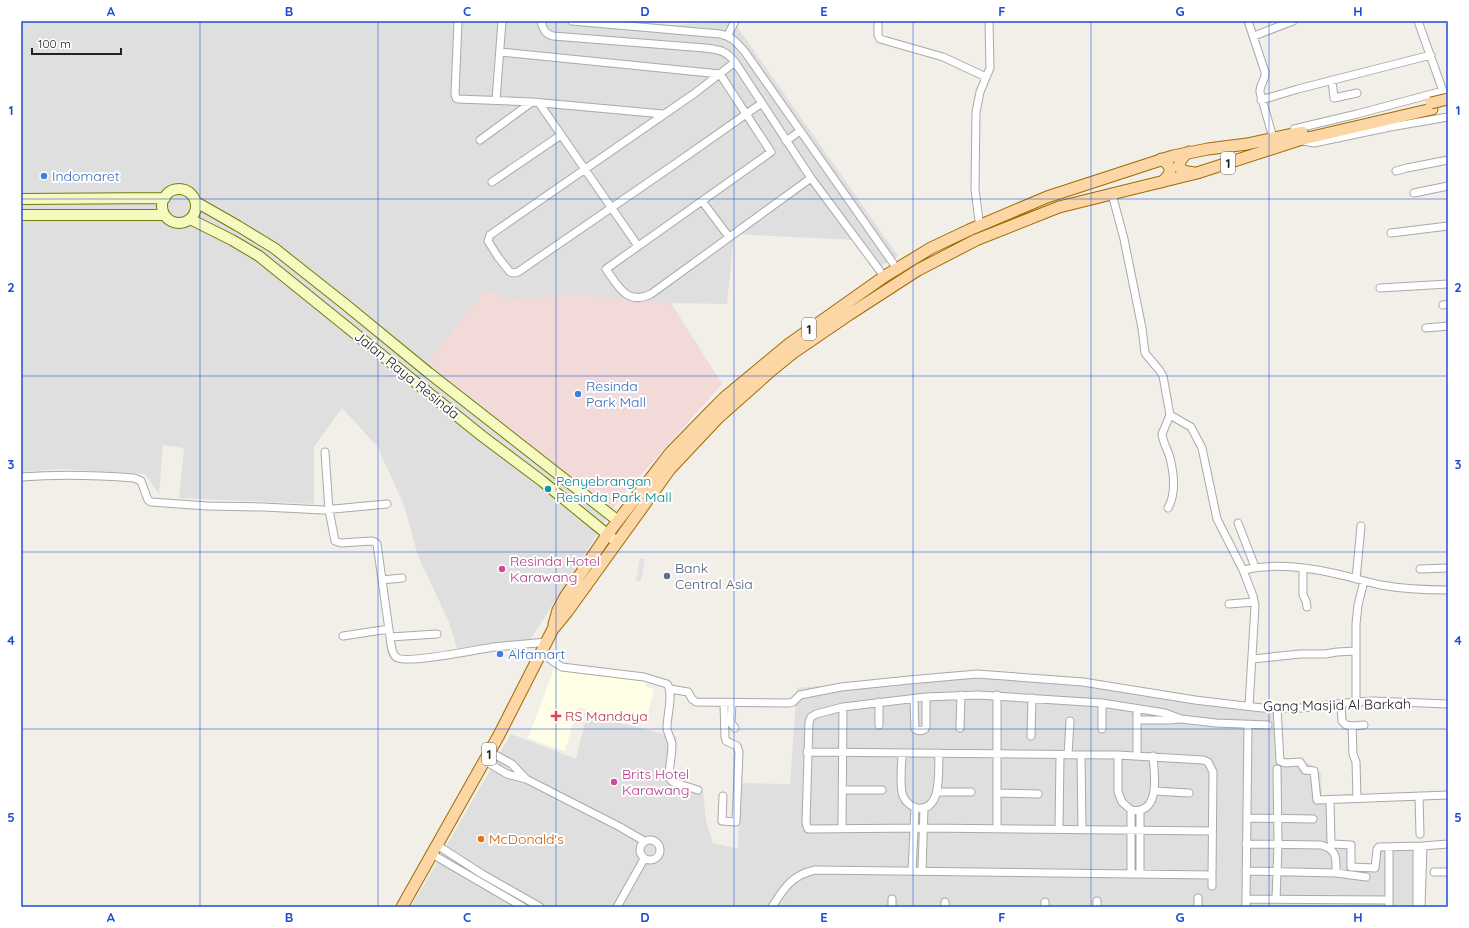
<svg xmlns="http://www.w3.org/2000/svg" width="1469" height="928" viewBox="0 0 1469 928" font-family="Quicksand,sans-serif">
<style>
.residential{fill:#e0dfdf}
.commercial{fill:#f2dad9}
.education{fill:#ffffe5}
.parking{fill:#e2e2e2}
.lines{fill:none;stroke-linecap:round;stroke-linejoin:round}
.street-casing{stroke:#a9a9a9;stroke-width:9}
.secondary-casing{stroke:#707d05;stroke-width:12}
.primary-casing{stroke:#a06b00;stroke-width:13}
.street{stroke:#fff;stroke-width:7}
.secondary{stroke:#f7fabf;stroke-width:10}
.primary{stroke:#fcd6a4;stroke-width:11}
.primary-bridge-casing{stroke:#a06b00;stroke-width:13;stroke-linecap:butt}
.primary-bridge{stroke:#fcd6a4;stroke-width:11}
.grid{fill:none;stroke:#1d4ed8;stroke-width:1;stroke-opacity:0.55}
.shop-dot{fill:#3f7fe0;stroke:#fff;stroke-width:1.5}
.culture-dot{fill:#0f9aa8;stroke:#fff;stroke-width:1.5}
.hotel-dot{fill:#d1479c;stroke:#fff;stroke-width:1.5}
.service-dot{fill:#5c6f8a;stroke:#fff;stroke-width:1.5}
.health-dot{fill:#e0444e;stroke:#fff;stroke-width:1.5}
.food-dot{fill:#e8710a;stroke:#fff;stroke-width:1.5}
.labels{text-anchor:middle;stroke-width:4;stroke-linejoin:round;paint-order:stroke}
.shield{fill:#fff;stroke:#646464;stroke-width:1}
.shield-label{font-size:13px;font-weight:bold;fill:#222}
.shop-label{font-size:14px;fill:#366cbe;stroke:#fff;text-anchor:start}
.street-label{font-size:14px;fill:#222;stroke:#fff}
.culture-label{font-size:14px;fill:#0d838f;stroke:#fff;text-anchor:start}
.hotel-label{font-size:14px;fill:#b23c85;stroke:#fff;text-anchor:start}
.service-label{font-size:14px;fill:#4e5e75;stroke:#fff;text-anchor:start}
.health-label{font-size:14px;fill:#be3a42;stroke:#fff;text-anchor:start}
.food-label{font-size:14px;fill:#c56008;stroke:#fff;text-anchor:start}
.neatline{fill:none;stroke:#1d4ed8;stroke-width:1.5}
.grid-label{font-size:13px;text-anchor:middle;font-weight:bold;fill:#1d4ed8}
</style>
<rect width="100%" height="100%" fill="#f2efe9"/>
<!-- residential -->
<path class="residential" d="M21,21H624L672,25L733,21L898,256L874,270L855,240L734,234L727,304L671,303L722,384L620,498L529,642L458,652L449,622L418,556L404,505L377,446L342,408L314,447V504L179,498L184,448L163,445L159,494L145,474L62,469L21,472Z
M977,672L1131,686L1281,708V762L1309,763L1321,773L1322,799L1332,800L1334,844L1353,845V869L1378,870L1379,846L1423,850L1422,907H411L511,734L576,759L587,715L677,737L670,781L703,791L706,821L713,843L738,849L740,789L743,783L790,784L797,688Z"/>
<!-- commercial -->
<path class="commercial" d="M485,290L508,299L582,295L670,303L722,384L620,498L612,511L427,362Z"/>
<!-- education -->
<path class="education" d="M554,669L645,678L646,687L654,689L645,724L578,707L565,751L528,738Z"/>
<!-- parking -->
<path class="parking" d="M640,558L645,559L641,581H636Z"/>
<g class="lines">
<!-- street casing -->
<g class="street-casing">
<path id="street" d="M458,21L455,94L456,98L458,99L532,102L663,114
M541,21C543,29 545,34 553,36L705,48C720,50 725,50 735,62L811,178L880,271
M572,21L720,34C732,36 737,43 745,52L893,263
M878,21V35L880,39L943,57L986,77
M1248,21L1265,72C1266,80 1259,85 1260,92L1273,138
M1418,21L1444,94
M728,35L735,21
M1254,36L1293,21
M500,52L720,74L771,152L606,269C618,286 627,306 651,294L811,178
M735,62L695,93L490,235L488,241L498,257L510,272L514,273L518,272L675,164L762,103
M1332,80L1334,98L1357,93
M496,100L502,21
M1261,100L1298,89L1431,55
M539,103L638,246
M1294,129L1357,114L1443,91
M480,140L532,102
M786,141L800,131
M1303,141L1314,143L1390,127L1448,117
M1396,171L1407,168L1448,160
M492,182L561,135
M1414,193L1448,186
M1112,194L1124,239L1142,328L1145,353L1160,371L1163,376L1170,415L1162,434C1163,443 1168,450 1170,458C1174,474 1176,494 1168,508
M702,201L729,237
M979,221L975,189L976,112L980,92L990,68L989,21
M1391,233L1448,226
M1380,288L1448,284
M1443,305L1448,304
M1426,328L1448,326
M1170,415L1191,427L1202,448L1217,519L1243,570L1253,596L1255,606L1249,706
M325,452L329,510L335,541L341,543L372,541L375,542L377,544L390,637C391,643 391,653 396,657C404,665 479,649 494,647C511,645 529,644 546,642
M21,477C59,474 96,475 134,478L141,481L148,500L151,502L207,506L263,507L323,510L387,504
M1238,523L1255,567
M1303,569V595L1306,601L1307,607
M1420,569L1448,568
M1243,570C1273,563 1307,567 1337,574C1352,577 1366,582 1381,585C1403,589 1426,590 1448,590
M1356,579L1361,526
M382,580L402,578
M1229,604L1254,602
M343,636L389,629
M390,637L437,634
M541,652L554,662L562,667L644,677L667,684C674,692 667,716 667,727C667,733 671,738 672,744C672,756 669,767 669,778L673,782L698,790
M1252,659L1300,654H1325L1337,652L1356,651
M670,689L688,692L692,699L696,702L789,703L793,702L800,695L841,687L909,680L977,674L1083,682L1195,700L1262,708H1301L1356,702L1373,701L1448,704
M914,699L915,729C918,731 922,731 925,729L926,726V697
M879,702V725
M1356,702V624L1358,605L1364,581
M732,703L731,723L735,728
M1341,704L1342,721L1346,725L1352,726L1353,754L1356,762L1357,798
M1277,708L1280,761L1285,763L1300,762L1305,770L1314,771L1317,800L1448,795
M1137,709V755
M1137,720H1169L1180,719
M1248,725L1246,899L1388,900
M1352,726L1364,725
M960,728L961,695
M1102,729V703
M1031,736L1032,698
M490,752L512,764L526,779L620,827L644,841
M902,753C902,765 899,786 903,796C905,801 911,807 917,808C943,812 938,770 939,753
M1068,755L1070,721
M1081,755L1082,829
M1118,755V792L1122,802L1131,810C1133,810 1137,811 1140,810C1160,806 1154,771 1153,756
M485,761L507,774L526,779
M842,790H882
M1154,791L1189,793
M938,792H971
M997,793L1038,794
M723,796L722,821L736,822L739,752L737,746L726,741L725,737L724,703
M1419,797L1420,834
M1330,800L1331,842L1333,844L1351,845V867L1375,868L1377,849L1379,847L1423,846L1421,907
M1131,810V873
M1140,810V873
M1247,818L1313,819
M842,828L843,707
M997,829V695
M1059,829L1060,755
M1212,831L923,828L808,829L806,823L809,722L811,717L816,714L843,707L926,697L978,695L1102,703L1165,713L1181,719L1216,723L1268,725
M640 850a10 10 0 1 1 20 0a10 10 0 1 1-20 0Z
M1246,844L1321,845C1338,850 1336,858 1336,873
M437,845L482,874L540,907
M1423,846L1448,844
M432,854L523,907
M912,871L915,808
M922,871L924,808
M1246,871L1336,873L1366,877
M1434,872H1448
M1212,875V886
M1276,899L1278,844L1277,769
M1097,901V907
M1417,905V852
M617,907L644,859
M772,907C784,888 792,875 815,870L1212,875L1213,772L1208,762L1203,760L1118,755L807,752
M892,907V899
M945,907V902
M1045,907V902
M1198,907V898
M1246,907V899
M1389,907V851"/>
</g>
<!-- secondary casing -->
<g class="secondary-casing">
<path id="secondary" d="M162 206a17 17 0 1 1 34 0a17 17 0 1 1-34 0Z
M21,199L165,198
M196,202L238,226L274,248L346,305L429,373L613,517
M21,215H164
M190,219L232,240L259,256L482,436L542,481L613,539"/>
</g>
<!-- primary casing -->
<g class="primary-casing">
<path id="primary" d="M1189,152C1182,157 1176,163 1182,171L1194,173
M1161,159C1174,167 1172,173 1162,182
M554,624L558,610L565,597L607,535L657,470L671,452L711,411L724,398L789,344L885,276L931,248L969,230L1047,197L1173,156L1208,149L1247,144L1302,132
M402,907L499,735L553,629L567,612L670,469L717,419L772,370L793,353L850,314L918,270L976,240L1059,207L1197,173L1299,140L1432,109"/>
</g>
<!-- street -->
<use href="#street" class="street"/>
<!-- secondary -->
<use href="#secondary" class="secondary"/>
<!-- primary -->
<use href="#primary" class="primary"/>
<!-- primary-bridge casing -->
<g class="primary-bridge-casing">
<path id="primary-bridge" d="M1431,103L1448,99"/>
</g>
<!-- primary-bridge -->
<use href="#primary-bridge" class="primary-bridge"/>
</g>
<!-- grid -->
<path class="grid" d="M200,21V907M378,21V907M556,21V907M734,21V907M913,21V907M1091,21V907M1269,21V907M21,199H1448M21,376H1448M21,552H1448M21,729H1448"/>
<!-- markers -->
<g class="shop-dot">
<circle cx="44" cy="176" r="4"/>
<circle cx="578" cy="394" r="4"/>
<circle cx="500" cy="654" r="4"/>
</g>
<circle class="culture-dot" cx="548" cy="489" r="4"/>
<g class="hotel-dot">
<circle cx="502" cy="569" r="4"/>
<circle cx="614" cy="782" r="4"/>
</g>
<circle class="service-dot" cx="667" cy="576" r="4"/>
<path class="health-dot" d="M554 710h4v4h4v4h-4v4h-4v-4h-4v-4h4z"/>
<circle class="food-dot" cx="481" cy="839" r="4"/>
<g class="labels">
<!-- shield labels -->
<g class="shield">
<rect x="1221" y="152" width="14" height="22" rx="3"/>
<rect x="802" y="318" width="14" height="22" rx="3"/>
<rect x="482" y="743" width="14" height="22" rx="3"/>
</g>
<g class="shield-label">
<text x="1228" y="168">1</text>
<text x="809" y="334">1</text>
<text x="489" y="759">1</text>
</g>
<!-- shop labels -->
<g class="shop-label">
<text x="52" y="181">Indomaret</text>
<text x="586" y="391">Resinda<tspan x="586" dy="16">Park Mall</tspan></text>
<text x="508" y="659">Alfamart</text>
</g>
<!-- street labels -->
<g class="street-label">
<text transform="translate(407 375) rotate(39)" y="5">Jalan Raya Resinda</text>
<text transform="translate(1337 705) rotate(-1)" y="5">Gang Masjid Al Barkah</text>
</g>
<!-- culture labels -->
<g class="culture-label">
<text x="556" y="486">Penyebrangan<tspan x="556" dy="16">Resinda Park Mall</tspan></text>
</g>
<!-- hotel labels -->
<g class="hotel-label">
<text x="510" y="566">Resinda Hotel<tspan x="510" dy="16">Karawang</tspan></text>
<text x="622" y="779">Brits Hotel<tspan x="622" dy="16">Karawang</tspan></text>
</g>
<!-- service labels -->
<g class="service-label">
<text x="675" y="573">Bank<tspan x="675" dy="16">Central Asia</tspan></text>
</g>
<!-- health labels -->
<g class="health-label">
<text x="565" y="721">RS Mandaya</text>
</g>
<!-- food labels -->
<g class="food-label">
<text x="489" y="844">McDonald's</text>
</g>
</g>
<!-- border -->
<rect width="1469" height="928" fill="none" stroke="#ffffff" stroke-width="44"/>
<!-- scale -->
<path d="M32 48v6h89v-6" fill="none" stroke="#222222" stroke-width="2"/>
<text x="38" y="48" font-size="12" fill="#222222" stroke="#ffffff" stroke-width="3" paint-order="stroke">100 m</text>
<rect x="22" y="22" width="1425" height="884" class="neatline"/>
<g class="grid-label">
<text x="111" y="16">A</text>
<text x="289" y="16">B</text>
<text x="467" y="16">C</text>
<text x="645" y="16">D</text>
<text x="824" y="16">E</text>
<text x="1002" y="16">F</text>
<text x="1180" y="16">G</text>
<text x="1358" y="16">H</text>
<text x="11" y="115">1</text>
<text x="1458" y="115">1</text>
<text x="11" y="292">2</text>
<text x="1458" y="292">2</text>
<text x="11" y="469">3</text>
<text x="1458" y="469">3</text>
<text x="11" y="645">4</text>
<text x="1458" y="645">4</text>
<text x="11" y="822">5</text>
<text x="1458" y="822">5</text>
<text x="111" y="922">A</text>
<text x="289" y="922">B</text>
<text x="467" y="922">C</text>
<text x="645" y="922">D</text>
<text x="824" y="922">E</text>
<text x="1002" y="922">F</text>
<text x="1180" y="922">G</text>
<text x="1358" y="922">H</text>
</g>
</svg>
